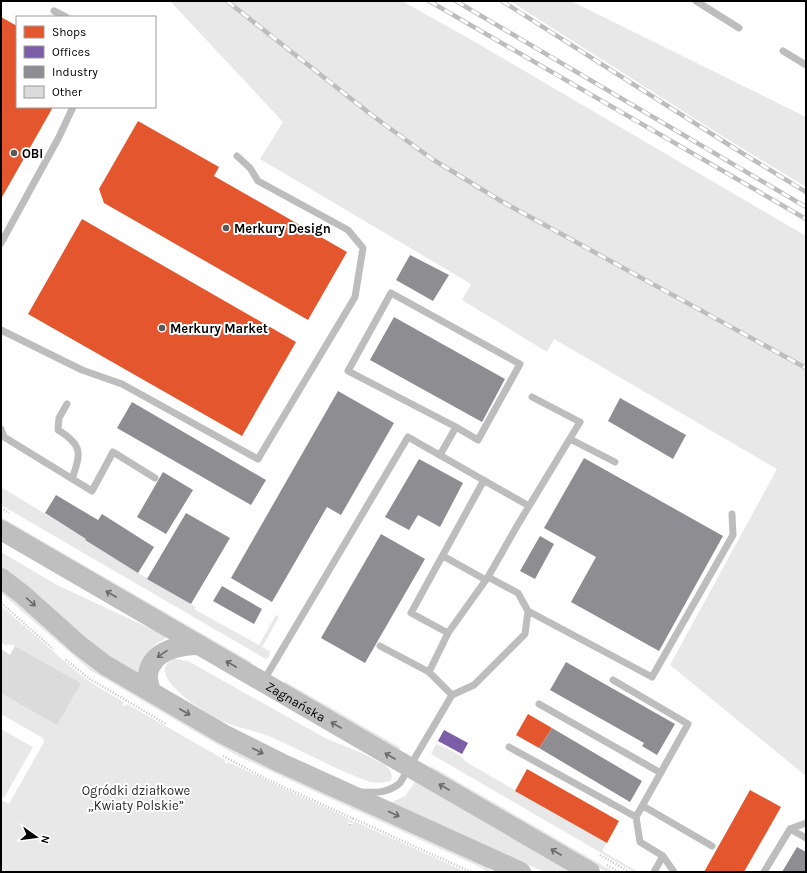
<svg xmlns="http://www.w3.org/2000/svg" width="807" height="873" viewBox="0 0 807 873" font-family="Karla,sans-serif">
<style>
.green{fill:#e8e8e8}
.shops{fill:#e4572e}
.offices{fill:#7b5ea7}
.industry{fill:#8d8d92}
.building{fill:#dbdbdb}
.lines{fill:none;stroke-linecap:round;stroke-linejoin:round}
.path{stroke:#c2c2c2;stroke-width:2.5;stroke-dasharray:1 2;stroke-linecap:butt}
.service{stroke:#bdbdbd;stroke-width:7}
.secondary{stroke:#bfbfbf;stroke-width:20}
.rail-casing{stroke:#bdbdbd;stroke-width:4.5}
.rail{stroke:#fff;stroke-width:3;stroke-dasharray:9;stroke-linecap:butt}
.oneway{stroke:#696969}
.poi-dot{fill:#595959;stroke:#fff;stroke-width:1.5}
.labels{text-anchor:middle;stroke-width:4;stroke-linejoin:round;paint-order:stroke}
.poi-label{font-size:13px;font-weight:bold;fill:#000;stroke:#fff;text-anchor:start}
.street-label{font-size:13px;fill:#000;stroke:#fff}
.park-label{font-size:13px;fill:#2c2c2c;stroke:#fff}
</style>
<rect width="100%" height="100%" fill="#fff"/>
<!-- green -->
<path class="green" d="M170,1H402L470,39L806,236V776L670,665L777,469L554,339L547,352L462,300L471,284L260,159L283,122Z
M510,1H571L806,117V187L727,139Z
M1,487L86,539V541L138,573L196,607L194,609L259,645L276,615L279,617L262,647L270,651L269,657L266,659L1,505Z
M1,517L253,663H246L1,521Z
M1,552L57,585L160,633L166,638C149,647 145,656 138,673C90,648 50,608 10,572L1,567Z
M1,589L71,650L487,867L492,872H487L482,868L285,778L236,755L206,738L90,670L1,593Z
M1,606L78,673L96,686L124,702L122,705L125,706L127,704L225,760L224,762L227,764L228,762L274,784L350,819L348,824L352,825L354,821L466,872H1V800L9,804L44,742L43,738L1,714V693L81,683L15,646L8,644L7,646L1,642Z
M175,659L188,661L325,738L364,754L385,765L390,770L392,776L391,781L380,783L370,782C336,770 305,752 273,738C257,731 239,728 224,722C208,715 167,689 165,672C164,665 168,661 175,659Z
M284,681L401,748L398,749L287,685Z
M1,729L33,747L4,798L1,796Z
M436,744C445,747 461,754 466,762L607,843L602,851L637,871H643L642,872H634L431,754Z
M429,765L614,872H606L436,774Z
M415,782L570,872H544L393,803L392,802L405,796Z"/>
<!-- shops -->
<path class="shops" d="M1,17L17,26V107H53L1,199Z
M138,121L219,167L214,176L347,252L308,320L104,203L99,189Z
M82,219L296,342L242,436L28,314Z
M528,714L552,728L539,748L516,735Z
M527,769L619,821L607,843L515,791Z
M750,790L781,807L744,872H704Z"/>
<!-- offices -->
<path class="offices" d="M444,730L468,743L462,754L438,741Z"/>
<!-- industry -->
<path class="industry" d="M410,255L449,275L433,301L396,280Z
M394,317L505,379L482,422L370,360Z
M338,391L394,423L341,515L327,507L272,602L231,578Z
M620,398L686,435L673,459L608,421Z
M132,402L266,480L251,505L117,428Z
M584,458L723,536L659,651L571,602L596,557L544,528Z
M419,459L463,483L440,527L418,515L409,530L385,517Z
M163,472L193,490L166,534L137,517Z
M56,495L98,520L102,514L154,547L138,573L85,540L86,539L45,513Z
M186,513L230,538L191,604L147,579Z
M381,534L425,559L365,663L321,638Z
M540,536L554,544L535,579L520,571Z
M222,586L262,609L254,624L213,601Z
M566,662L675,724L657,755L642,746L644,743L550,690Z
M552,728L642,781L630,802L539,748Z
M797,847L806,852V872H782Z"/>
<!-- building -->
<path class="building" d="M15,646L81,683L57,725L1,693V649L10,655Z"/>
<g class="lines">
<!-- path -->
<path class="path" d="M1,508L9,513
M1,603L53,649
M66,660L90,679L166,724
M223,756L264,778L471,872
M350,825L353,818
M600,855L630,872
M607,865L619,872"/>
<!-- service -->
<path class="service" d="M696,1L739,28
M54,11L66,17
M783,51L806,65
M1,243L59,137L73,107
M1,330L82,370L122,384L258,459L355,297L363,248L348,230L258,181L250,168L237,156
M67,404L59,418L58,430C83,445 81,453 72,479
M1,429L4,437L92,491L113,452L155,478
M570,439L615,462
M440,455L456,427L348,371L391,293L520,364L478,440L456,427
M443,556L486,580
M528,611L652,677L733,535L732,514
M448,633L411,613L484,480
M380,646L429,672
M264,680L408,437L529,506
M613,680L688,724L636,817
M452,695L429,672L448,633L488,577L517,526L580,422L532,397
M539,704L661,773
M509,747L636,817L640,842L663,856L654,872
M361,792C376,793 388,793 400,783L452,695L474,685L525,634L528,611L518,593L488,577
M643,806L712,846
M790,829L806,823
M663,856L674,872
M764,872L790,829L806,838"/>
<!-- secondary -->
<g class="secondary">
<path id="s1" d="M1,530L590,872"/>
<path d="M1,578L22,594L79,645L105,665L223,734L281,763L521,872"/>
<path d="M151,692C150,687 147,680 148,674C152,650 180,645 199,645"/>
</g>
<!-- rail casing -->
<g class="rail-casing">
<path id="rail" d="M227,1L373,116L432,159L501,201L806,368
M429,1L806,219
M456,1L806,207
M502,1L734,148L806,192"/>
</g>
<!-- rail -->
<use href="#rail" class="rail"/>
</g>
<!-- one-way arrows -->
<defs><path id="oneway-shaft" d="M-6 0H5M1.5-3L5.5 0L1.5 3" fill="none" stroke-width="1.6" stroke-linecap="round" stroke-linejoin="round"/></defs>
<g class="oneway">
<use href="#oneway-shaft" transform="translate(111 594) rotate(-150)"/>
<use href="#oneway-shaft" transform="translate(31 602) rotate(42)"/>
<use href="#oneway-shaft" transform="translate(162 654) rotate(145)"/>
<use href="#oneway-shaft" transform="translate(231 664) rotate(-150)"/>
<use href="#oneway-shaft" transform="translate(185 712) rotate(30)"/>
<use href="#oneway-shaft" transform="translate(336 725) rotate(-150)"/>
<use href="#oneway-shaft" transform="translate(258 751) rotate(27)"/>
<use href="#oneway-shaft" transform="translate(390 756) rotate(-150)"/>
<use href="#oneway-shaft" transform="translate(444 787) rotate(-150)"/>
<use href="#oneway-shaft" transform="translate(394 814) rotate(25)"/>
<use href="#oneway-shaft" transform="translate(556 852) rotate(-150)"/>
</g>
<!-- markers -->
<g class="poi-dot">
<circle cx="14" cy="153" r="4"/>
<circle cx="226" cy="228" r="4"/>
<circle cx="162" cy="328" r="4"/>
</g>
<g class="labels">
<!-- poi labels -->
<g class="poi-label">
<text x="22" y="158">OBI</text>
<text x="234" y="233">Merkury Design</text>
<text x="170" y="333">Merkury Market</text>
</g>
<!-- street labels -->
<g class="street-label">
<text dy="5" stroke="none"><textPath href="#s1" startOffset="341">Zagnańska</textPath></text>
</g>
<!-- park labels -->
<g class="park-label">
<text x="136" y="795">Ogródki działkowe<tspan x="136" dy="15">„Kwiaty Polskie”</tspan></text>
</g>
</g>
<!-- border -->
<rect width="807" height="873" fill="none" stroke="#000000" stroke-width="4"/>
<!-- legend -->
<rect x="16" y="16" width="140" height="92" fill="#ffffff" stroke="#999999"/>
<rect x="24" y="26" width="20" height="12" fill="#e4572e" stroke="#999999"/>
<text x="52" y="36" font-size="12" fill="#000000">Shops</text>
<rect x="24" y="46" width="20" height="12" fill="#7b5ea7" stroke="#999999"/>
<text x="52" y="56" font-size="12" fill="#000000">Offices</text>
<rect x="24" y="66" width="20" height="12" fill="#8d8d92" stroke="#999999"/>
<text x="52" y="76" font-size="12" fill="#000000">Industry</text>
<rect x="24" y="86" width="20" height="12" fill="#dbdbdb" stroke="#999999"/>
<text x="52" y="96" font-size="12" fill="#000000">Other</text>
<!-- north arrow -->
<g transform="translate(36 837) rotate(104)" stroke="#ffffff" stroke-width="3" paint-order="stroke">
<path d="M0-3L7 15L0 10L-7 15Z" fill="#000000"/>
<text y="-6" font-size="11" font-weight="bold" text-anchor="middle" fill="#000000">N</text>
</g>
</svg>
